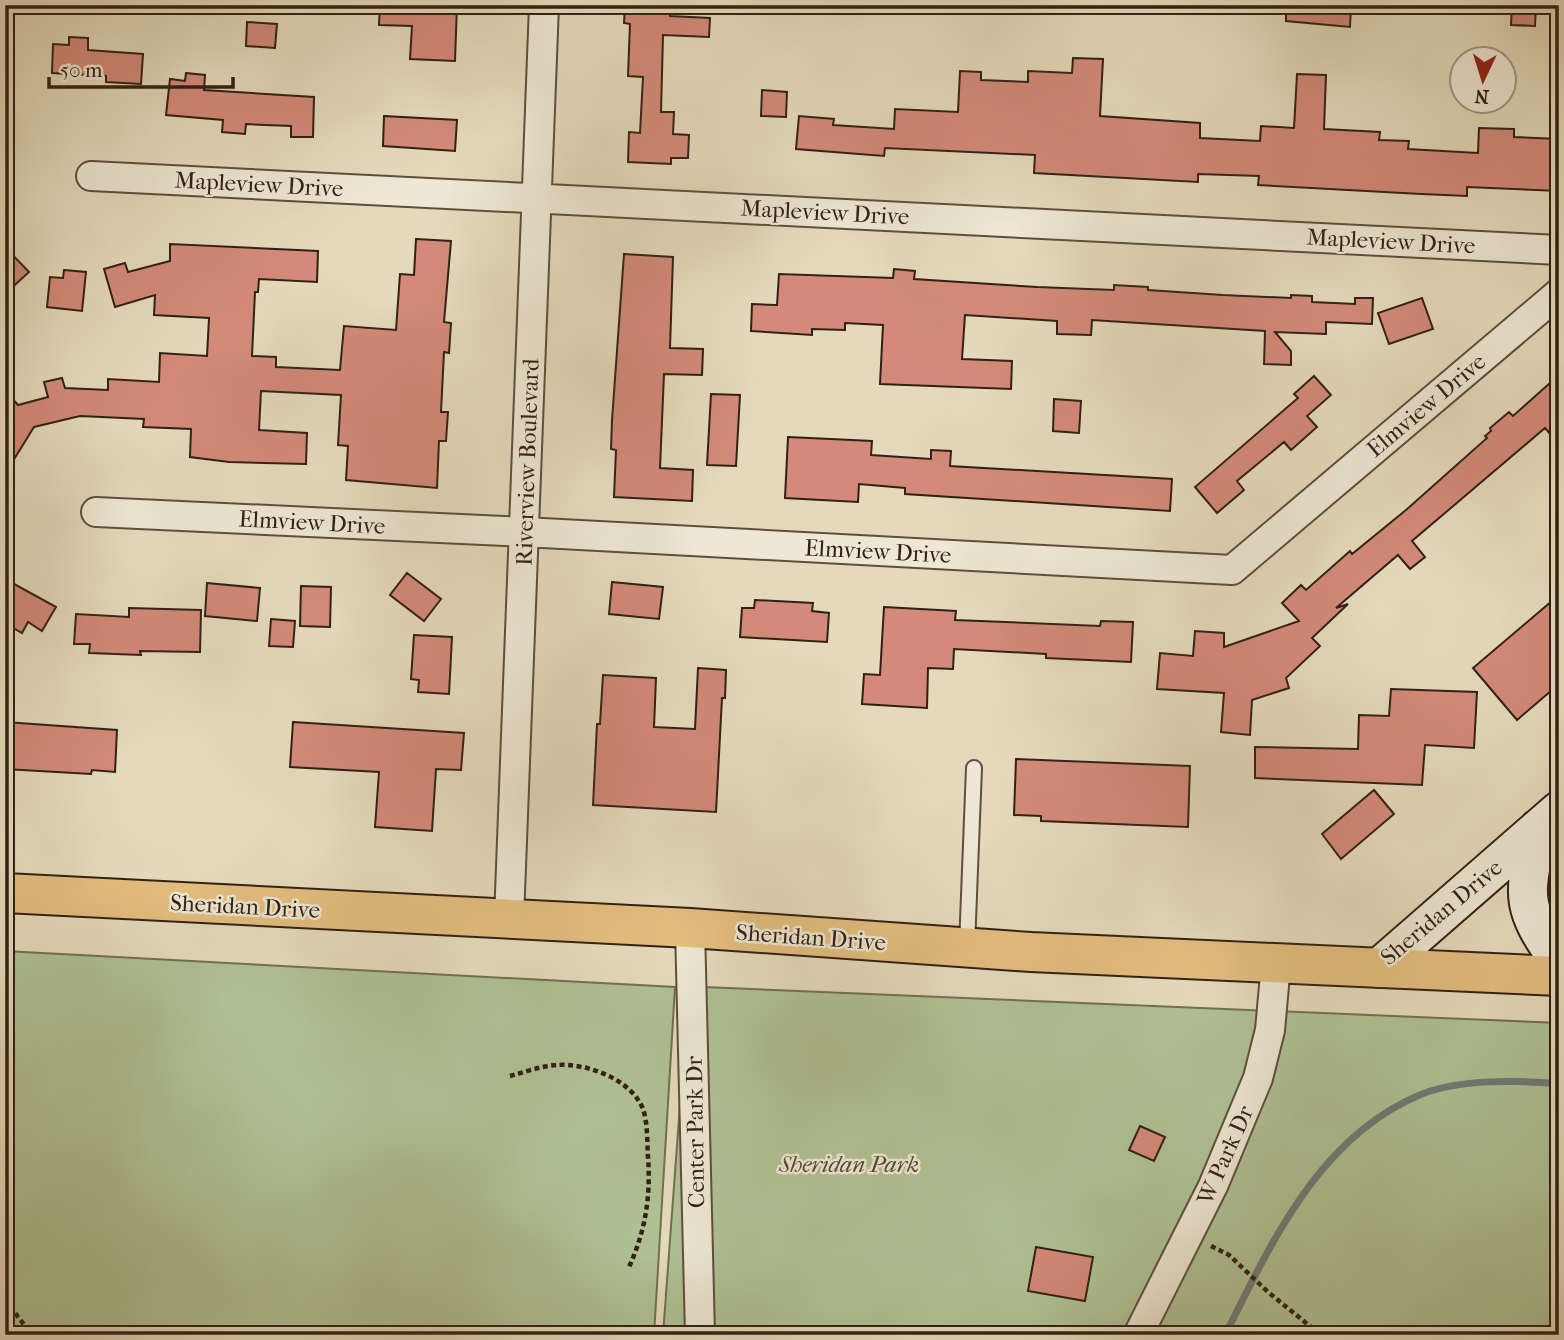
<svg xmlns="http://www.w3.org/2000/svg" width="1564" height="1340" viewBox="0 0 1564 1340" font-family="'IM FELL French Canon',serif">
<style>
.green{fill:#afc194;stroke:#707054;stroke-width:2}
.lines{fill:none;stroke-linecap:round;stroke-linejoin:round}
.stream{stroke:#6f7c76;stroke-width:7}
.building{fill:#d38a7a;stroke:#322015;stroke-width:2}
.lane-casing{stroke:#5e4e3e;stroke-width:18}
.street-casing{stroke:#5e4e3e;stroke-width:32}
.secondary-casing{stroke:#322015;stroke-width:42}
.primary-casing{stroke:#322015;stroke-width:42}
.path{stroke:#322015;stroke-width:4.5;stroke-dasharray:5 3.5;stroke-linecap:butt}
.lane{stroke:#ede7d3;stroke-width:14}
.street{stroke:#ede7d3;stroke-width:28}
.secondary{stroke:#ede7d3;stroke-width:38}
.primary{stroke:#e2bd7e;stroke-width:38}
.labels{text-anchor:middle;stroke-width:5;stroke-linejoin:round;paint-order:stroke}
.street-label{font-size:23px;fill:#322015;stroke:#ede7d3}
.park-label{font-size:23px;font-style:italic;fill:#514835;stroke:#ede7d3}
</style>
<rect width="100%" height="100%" fill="#e4dabb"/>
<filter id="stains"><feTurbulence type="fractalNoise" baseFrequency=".00286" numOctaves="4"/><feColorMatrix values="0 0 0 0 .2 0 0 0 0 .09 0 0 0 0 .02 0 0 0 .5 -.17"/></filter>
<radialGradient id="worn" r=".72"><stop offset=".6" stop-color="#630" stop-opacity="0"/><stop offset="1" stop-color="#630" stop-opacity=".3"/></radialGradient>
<!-- green -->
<path class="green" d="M5,951L675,987L654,1335H5Z
M704,987L1559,1023V1335H663L680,1105Z"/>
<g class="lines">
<!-- stream -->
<path class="stream" d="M1225,1335C1272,1242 1319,1136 1422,1094C1460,1079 1518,1080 1559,1084"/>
</g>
<!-- building -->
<path class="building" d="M380,5H457L455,61L410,59L412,26L379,25Z
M625,5H670V16L710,18L709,37L663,35L661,112H674L673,134L689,135L688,158H671V164L628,162L629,132L640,133L643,77L628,76L630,24L624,23Z
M1286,5H1351L1350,27L1286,21Z
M1512,5H1536L1535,26L1511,25Z
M247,22L277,24L275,48L246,46Z
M69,37L88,38V50L143,54L141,84L106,82V76L52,73L53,44L69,45Z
M1073,58L1103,59L1100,116L1200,123V138L1260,141L1261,126L1294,128L1297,74L1326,75L1324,129L1380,132L1379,140L1409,141L1408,149L1478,153L1479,128L1514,129V137L1559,139V191L1467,187V196L1421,194L1258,185L1259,176L1198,174V182L1034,173L1035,155L885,148L884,156L796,149L799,116L834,119L833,125L894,129L895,109L958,112L960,71L981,72V80L1028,82V71L1072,73Z
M186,73L205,75L204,90L314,97L313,137H291V126L265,125L246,124L245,134L222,132L223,120L166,115L170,79L185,81Z
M762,90L787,92L786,117L761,116Z
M384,116L457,120L455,151L383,146Z
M416,239L451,241L444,322L451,323L449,353L444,352L441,412H448L446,441H439L437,488L346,480L348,446L338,445L341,395L261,391L259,430L307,433L306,464L229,462L190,457L191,429L143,427L144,419L80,416L34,427L5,474V390L18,405L48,397L44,382L62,378L65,388L108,390V379L159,382L160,353L207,356L209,318L154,315L155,295L115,307L104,269L125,263L128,272L170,261V244L318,251L317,282L259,279L258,292H255L252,356L276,357V367L340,370L344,326L396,330L400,274L414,275Z
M5,247L29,272L5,294Z
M624,254L673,257L670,348L703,349L702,375L664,374L660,468L693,470L692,501L614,497L616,450L611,449L612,420Z
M894,269L915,271L914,279L1037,287L1114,290V285L1148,287V290L1223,295L1291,298V295L1312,296V302L1355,304V298H1373L1372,324L1326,322V334L1275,332L1291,351V365L1264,364L1265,331L1092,320L1091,335L1057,334V321L965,315L962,359L1012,361L1011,389L880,384L883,325L845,323V330L812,329V335L751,331L752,304L777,305L779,274L893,278Z
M64,270L86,272L82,311L47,307L50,277L63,278Z
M1422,298L1433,329L1389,344L1378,313Z
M1559,375V444L1545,428L1412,541L1425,557L1410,569L1398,555L1336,608L1348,604L1312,638L1320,646L1286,678L1289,688L1252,700L1250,735L1221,732L1224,693L1157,689L1160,653L1193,656L1195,631L1224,633V647L1299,621L1282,603L1301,585L1306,590L1350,551L1352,554L1406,510L1487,438L1485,436L1491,431L1490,428L1509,412L1513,416Z
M1314,376L1331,395L1307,416L1317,427L1291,450L1284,442L1237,481L1244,490L1217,513L1195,487L1298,398L1294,394Z
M711,394L740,395L736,466L707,465Z
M1054,399L1081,401L1079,433L1053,431Z
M788,437L872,441L871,455L931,459V450L951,451L950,466L1172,479L1170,511L905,494V488L859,484L858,502L785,498Z
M407,573L441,599L424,621L390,595Z
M5,579L56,607L42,631L28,622L22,633L5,623Z
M612,582L663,587L659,619L609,614Z
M207,583L260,588L257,621L205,616Z
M301,586L331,587L330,627L300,626Z
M1559,595V684L1517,720L1473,668Z
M755,600L813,603L812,611L829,613L827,642L740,637L742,608H754Z
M884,607L956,611L955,620L1100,626L1101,621L1133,622L1131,662L1046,658V654L954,649L953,669L928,668L927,708L862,704L864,674L880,675Z
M129,608L201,610L200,652L140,651L141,655L89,653L90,644H74L76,614L129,617Z
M271,619L295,621L293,647L269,646Z
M414,635L452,637L449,694L418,692L419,680L411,679Z
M698,668L726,670L725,698H722L716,812L593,805L597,724H600L603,675L656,678L654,727L695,729Z
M1391,689L1477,692L1474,748L1425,745L1422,785L1255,778V747L1358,749L1359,715L1389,716Z
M5,722L117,730L115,772L92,770L91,774L5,769Z
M293,722L464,733L461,770L436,769L432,831L375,827L379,772L290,767Z
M1016,759L1190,766L1188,827L1041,821V816L1014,815Z
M1374,790L1394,814L1341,859L1322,834Z
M1140,1126L1165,1137L1154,1161L1129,1150Z
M1036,1247L1093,1257L1085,1301L1028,1291Z"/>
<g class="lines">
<!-- lane casing -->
<g class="lane-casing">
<path id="lane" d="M967,946L974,768"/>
</g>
<!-- street casing -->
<g class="street-casing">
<path id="street" d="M91,176L1559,250
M96,512L524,532L1232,570L1559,293
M509,919L544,5
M690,928L700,1335
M1138,1335L1213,1186L1258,1078L1270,1030L1276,964"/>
</g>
<!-- secondary casing -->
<g class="secondary-casing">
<path id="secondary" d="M1538,829C1525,894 1518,904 1559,960
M1379,968L1559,811"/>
</g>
<!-- primary casing -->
<g class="primary-casing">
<path id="primary" d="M5,893L690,928L1031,952L1559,976"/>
</g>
<!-- path -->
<path class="path" d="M510,1076C525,1072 541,1066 557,1065C587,1063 631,1079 643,1109C648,1124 647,1142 648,1157C651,1197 645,1232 629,1267
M1211,1246L1229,1255L1268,1292L1311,1327
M5,1300L32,1335"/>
<!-- lane -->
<use href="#lane" class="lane"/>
<!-- street -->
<use href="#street" class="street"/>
<!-- secondary -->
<use href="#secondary" class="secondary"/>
<!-- primary -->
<use href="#primary" class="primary"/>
</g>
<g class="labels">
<!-- street labels -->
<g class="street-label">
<text transform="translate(259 184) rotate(3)" y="8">Mapleview Drive</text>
<text transform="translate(825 212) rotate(3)" y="8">Mapleview Drive</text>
<text transform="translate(1391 241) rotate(3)" y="8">Mapleview Drive</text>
<text transform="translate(1426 405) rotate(-40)" y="8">Elmview Drive</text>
<text transform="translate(527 462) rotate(-88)" y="8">Riverview Boulevard</text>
<text transform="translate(312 522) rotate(3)" y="8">Elmview Drive</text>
<text transform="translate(878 551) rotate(3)" y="8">Elmview Drive</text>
<text transform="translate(245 906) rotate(3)" y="8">Sheridan Drive</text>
<text transform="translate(1441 912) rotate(-40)" y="8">Sheridan Drive</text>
<text transform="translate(811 937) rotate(4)" y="8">Sheridan Drive</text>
<text transform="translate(695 1132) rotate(-91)" y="8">Center Park Dr</text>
<text transform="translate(1225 1155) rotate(-66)" y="8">W Park Dr</text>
</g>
<!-- park labels -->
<g class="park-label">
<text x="849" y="1172">Sheridan Park</text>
</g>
</g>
<!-- margin -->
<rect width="1564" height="1340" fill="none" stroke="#e4dabb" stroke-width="28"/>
<rect x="7" y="7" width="1550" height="1326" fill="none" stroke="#322015" stroke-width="3.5"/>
<rect x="14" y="14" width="1536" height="1312" fill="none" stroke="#322015" stroke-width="2"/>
<!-- north arrow -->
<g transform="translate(1483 80) rotate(184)"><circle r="33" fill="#ede7d3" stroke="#a29787" stroke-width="2"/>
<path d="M0-5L12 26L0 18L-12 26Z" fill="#8f2418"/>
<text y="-10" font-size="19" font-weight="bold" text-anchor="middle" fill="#322015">N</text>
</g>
<!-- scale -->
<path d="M49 77v10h184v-10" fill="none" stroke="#322015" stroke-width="3.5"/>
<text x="60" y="77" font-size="21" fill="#322015" stroke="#ede7d3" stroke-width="5" paint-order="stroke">50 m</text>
<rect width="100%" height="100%" filter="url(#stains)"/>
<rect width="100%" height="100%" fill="url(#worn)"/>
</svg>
